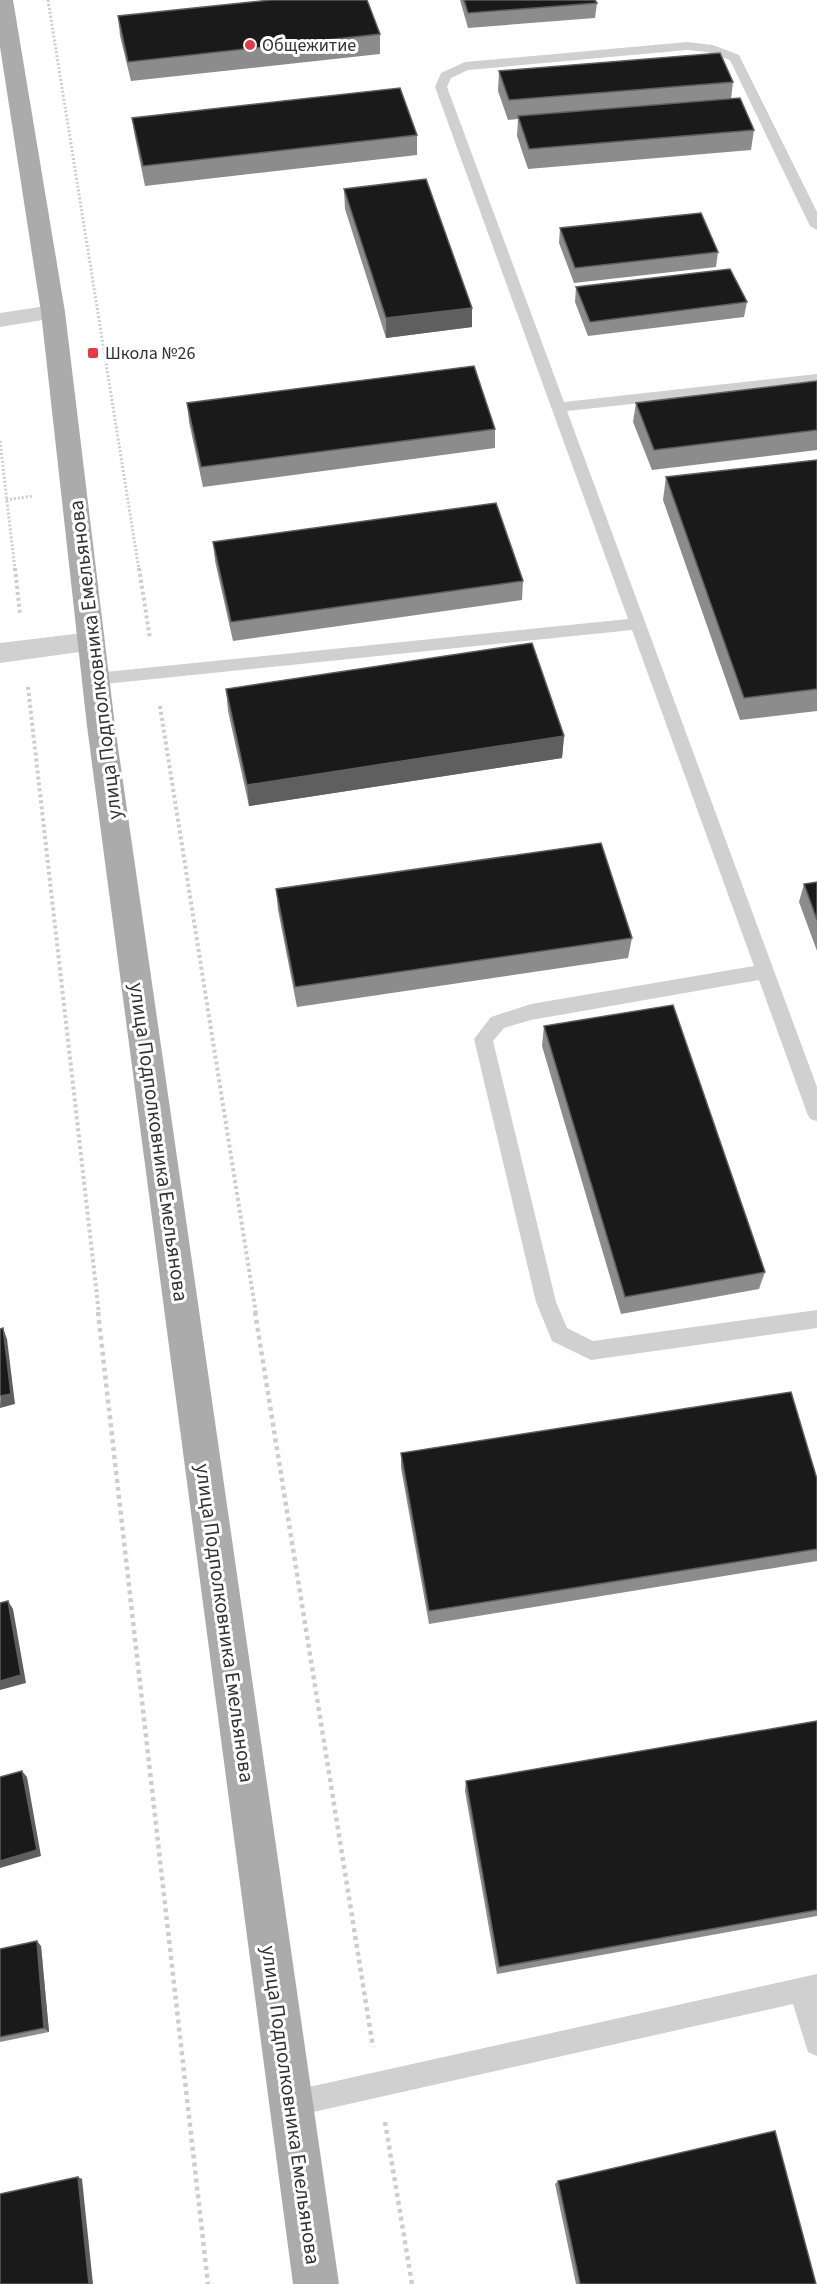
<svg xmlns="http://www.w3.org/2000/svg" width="817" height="2284" viewBox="0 0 817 2284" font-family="'Source Sans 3',sans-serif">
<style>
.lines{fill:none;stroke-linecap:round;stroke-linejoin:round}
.path-far2{stroke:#cdcdcd;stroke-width:3;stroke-dasharray:2 2;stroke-linecap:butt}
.path-far1{stroke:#cdcdcd;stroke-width:4;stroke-dasharray:3 3;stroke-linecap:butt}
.path{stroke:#cdcdcd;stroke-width:4.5;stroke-dasharray:4 4;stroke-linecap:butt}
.lane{fill:#d0d0d0;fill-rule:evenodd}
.street{fill:#d0d0d0;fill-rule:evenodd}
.primary{fill:#ababab;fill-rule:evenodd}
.wall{fill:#8c8c8c}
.shaded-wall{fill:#5f5f5f}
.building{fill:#1a1a1a;stroke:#5f5f5f;stroke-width:1.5}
.poi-dot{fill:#e63946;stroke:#fff;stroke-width:2}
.labels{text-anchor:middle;stroke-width:6;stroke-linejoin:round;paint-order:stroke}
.far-poi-label{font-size:18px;fill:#333;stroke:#fff;text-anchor:start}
.street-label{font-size:21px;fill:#333;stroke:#fff}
</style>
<rect width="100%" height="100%" fill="#fff"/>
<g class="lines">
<!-- path-far2 -->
<path class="path-far2" d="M48,0L139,570
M0,441L15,570
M6,500L33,496"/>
<!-- path-far1 -->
<path class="path-far1" d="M15,568L20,614
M139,568L150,639
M28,687L99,1314
M160,706L256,1314"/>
<!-- path -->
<path class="path" d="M98,1312L208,2284
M255,1312L373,2047
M385,2122L412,2284"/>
<!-- lane -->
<path class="lane" d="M687,42L713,45L739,55L817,212V230L810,226L730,60L707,52L687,50L468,70L451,78L447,87L564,402L817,374V384L567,411L817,1087V1121L810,1119L807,1113L759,980L531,1020L504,1028L493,1041L556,1302L567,1328L593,1341L817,1310V1328L591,1360L552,1341L536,1302L474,1039L491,1017L531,1004L754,966L632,630L95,685L89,683L87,679L89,675L95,673L628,619L435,87L441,73L465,62Z
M817,1974V2056L808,2052L793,2004L291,2117L282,2113L278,2104L282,2095L291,2091Z"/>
<!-- street -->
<path class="street" d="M53,305L61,307L65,312L61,317L0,327V313Z
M91,632L101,635L105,642L101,649L0,663V643Z"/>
<!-- primary -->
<path class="primary" d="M0,0H13L65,312L115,726L339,2284H293L87,726L41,312L0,47Z"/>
</g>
<!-- wall -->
<path class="wall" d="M460,0H595L597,3L595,18L468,28Z
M118,16L380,34V54L131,81L120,36Z
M499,71L733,82L731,99L754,130L751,150L528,169L517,136L518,119L508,120L498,91Z
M132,118L417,135V155L145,186L135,137Z
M344,189L472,327L386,338L345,209Z
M560,228L718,252L716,267L574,283L559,243Z
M576,287L747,302L744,317L588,336L575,302Z
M817,381V450L652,470L633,422L636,403Z
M187,403L495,429V448L203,487L189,422Z
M817,460V711L740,720L663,500L666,477Z
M213,542L523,581L522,600L233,641L215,561Z
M226,689L564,736L562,758L249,806L228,711Z
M817,882V951L799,902L804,884Z
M276,889L632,938L628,958L297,1007L278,910Z
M544,1026L765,1272L759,1289L621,1314L542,1046Z
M401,1453L817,1479V1561L429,1624L401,1468Z
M817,1721V1916L497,1974L465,1791L466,1781Z
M41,1946L49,2032L0,2042V1949Z
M558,2181L816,2284H576L555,2184Z"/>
<!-- shaded-wall -->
<path class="shaded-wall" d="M472,308V327L386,338V318Z
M564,736L562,758L249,806L247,785Z
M3,1328L7,1339L15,1404L0,1408Z
M8,1601L13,1609L26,1683L0,1690V1681Z
M22,1771L27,1777L41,1856L0,1868V1861Z
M37,1941L41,1946L49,2032L44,2028Z
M78,2177L82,2179L93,2284H89Z"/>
<!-- building -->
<path class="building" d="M271,0H367L380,34L128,62L118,16Z
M464,0H595L597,3L468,13Z
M720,53L733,82L509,100L499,71Z
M400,88L417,135L143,166L132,118Z
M740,98L754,130L529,149L518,116Z
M426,179L472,308L386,318L344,189Z
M701,213L718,252L575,268L560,228Z
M730,269L747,302L590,322L576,287Z
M474,366L495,429L201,467L187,403Z
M817,381V430L654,450L636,403Z
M817,460V689L744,698L666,477Z
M496,503L523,581L231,622L213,542Z
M532,643L564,736L247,785L226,689Z
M601,843L632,938L295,987L276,889Z
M817,882V920L804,884Z
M673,1005L765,1272L625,1297L544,1026Z
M3,1328L11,1394L0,1396V1329Z
M791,1392L817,1479V1549L429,1611L401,1453Z
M8,1601L21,1675L0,1681V1603Z
M817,1721V1910L499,1967L466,1781Z
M22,1771L37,1850L0,1861V1777Z
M37,1941L44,2028L0,2037V1949Z
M775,2131L816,2284H580L558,2181Z
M78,2177L89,2284H0V2194Z"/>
<!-- markers -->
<g class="poi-dot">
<circle cx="250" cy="45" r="6"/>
<rect x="87" y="347" width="12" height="12" rx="3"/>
</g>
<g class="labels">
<!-- far-poi labels -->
<g class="far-poi-label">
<text x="262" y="51">Общежитие</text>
<text x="105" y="359">Школа №26</text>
</g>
<!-- street labels -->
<g class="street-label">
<text transform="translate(95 660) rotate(-97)" y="7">улица Подполковника Емельянова</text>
<text transform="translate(159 1142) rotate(82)" y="7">улица Подполковника Емельянова</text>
<text transform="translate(225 1623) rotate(82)" y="7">улица Подполковника Емельянова</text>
<text transform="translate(291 2105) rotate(82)" y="7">улица Подполковника Емельянова</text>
</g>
</g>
</svg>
